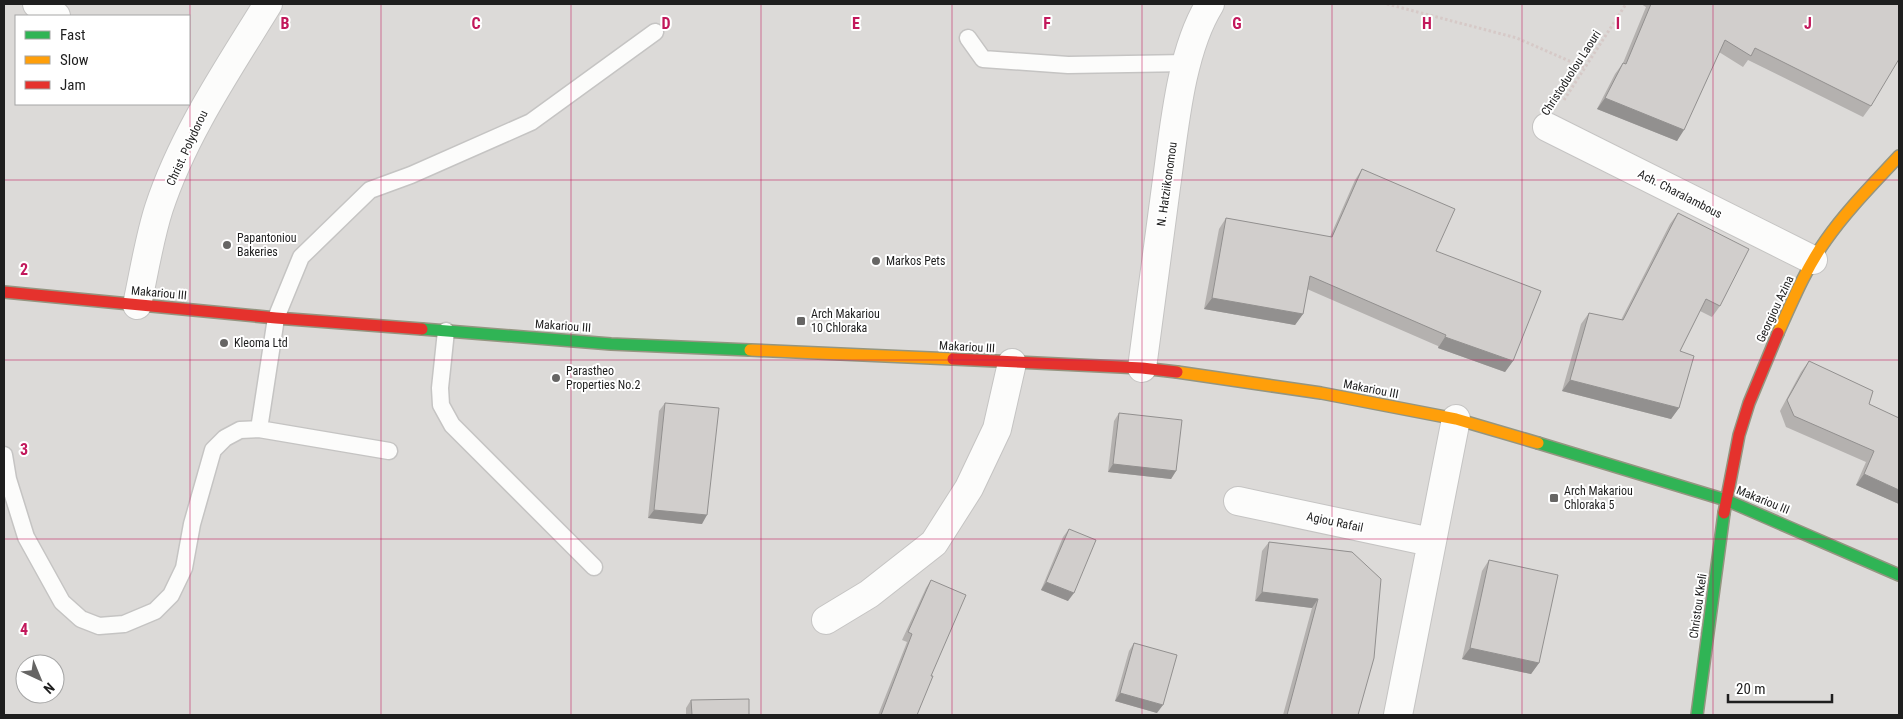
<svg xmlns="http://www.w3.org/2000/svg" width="1903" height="719" viewBox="0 0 1903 719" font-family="'Roboto Condensed',sans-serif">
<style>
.residential{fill:#dcdad8;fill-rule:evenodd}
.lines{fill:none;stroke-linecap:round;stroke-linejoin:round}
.lane-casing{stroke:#c5c4c3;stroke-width:19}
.street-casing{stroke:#c5c4c3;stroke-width:30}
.fast-casing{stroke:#949580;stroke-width:14}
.slow-casing{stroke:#949580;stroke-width:14}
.jam-casing{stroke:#949580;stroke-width:14}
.path{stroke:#d6c9c7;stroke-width:3;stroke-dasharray:2.5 2.5;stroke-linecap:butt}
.lane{stroke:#fcfcfb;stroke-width:16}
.street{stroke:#fcfcfb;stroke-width:28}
.fast{stroke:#30b455;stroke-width:11}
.slow{stroke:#ff9f0a;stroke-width:11}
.jam{stroke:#e5322d;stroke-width:11}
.wall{fill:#b4b1af}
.shaded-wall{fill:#92908f}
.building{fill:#d1cecc;stroke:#92908f}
.grid{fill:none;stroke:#c2185b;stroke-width:1;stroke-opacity:0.55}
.poi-dot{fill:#666564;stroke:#fff;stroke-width:2}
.labels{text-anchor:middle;stroke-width:4;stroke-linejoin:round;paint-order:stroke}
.street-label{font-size:12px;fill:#1e1e1e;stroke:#fff}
.poi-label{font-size:12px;fill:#1e1e1e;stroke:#fff;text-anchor:start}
.grid-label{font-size:16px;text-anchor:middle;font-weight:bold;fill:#c2185b;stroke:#fff;stroke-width:4;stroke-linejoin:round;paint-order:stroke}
</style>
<rect width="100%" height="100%" fill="#edeae7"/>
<!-- residential -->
<path class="residential" d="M4,4H1899V715H4ZM16,16H189V104H16ZM25,664H55V694H25Z"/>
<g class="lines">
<!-- lane casing -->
<g class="lane-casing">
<path id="lane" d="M968,38L983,59L1068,65L1188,63
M446,331L440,388L441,405L452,425L594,567
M259,429L276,318L301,257L370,190L411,175L531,122L655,32
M4,455L8,479L26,537L62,602L81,619L99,626L124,624L155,611L171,595L184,568L192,524L213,450L225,438L240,430L259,429L389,451"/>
</g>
<!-- street casing -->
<g class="street-casing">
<path id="street" d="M37,4L56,16
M1547,127L1813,260
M137,305C144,273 149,239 159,208C183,135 228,69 268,4
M1142,368C1150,308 1158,248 1166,187C1174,131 1180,52 1210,4
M1238,501L1431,542
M826,620L869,594L934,543L969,488L997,429L1012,363
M1398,715L1456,419"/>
</g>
<!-- fast casing -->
<g class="fast-casing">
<path id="fast" d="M422,329L611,344L750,350
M1538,443L1726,500L1899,575
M1697,715L1724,513"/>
</g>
<!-- slow casing -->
<g class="slow-casing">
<path id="slow" d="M1778,333C1792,302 1806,268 1826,240C1847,210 1874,183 1899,156
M750,350L953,359
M1177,372L1321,393L1456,419L1538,443"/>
</g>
<!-- jam casing -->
<g class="jam-casing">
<path id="jam" d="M4,292L276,318L422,329
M953,359L1142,368L1177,372
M1724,513L1739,435L1749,403L1778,333"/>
</g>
<!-- path -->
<path class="path" d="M1387,4L1517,38L1585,68
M1564,100L1626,4"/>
<!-- lane -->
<use href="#lane" class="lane"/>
<!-- street -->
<use href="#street" class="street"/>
<!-- fast -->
<use href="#fast" class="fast"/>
<!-- slow -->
<use href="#slow" class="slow"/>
<!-- jam -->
<use href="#jam" class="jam"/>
</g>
<!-- wall -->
<path class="wall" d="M1641,4H1899L1871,106L1863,117L1748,60L1743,67L1719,52L1677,141L1597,109L1615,74L1623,63L1646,7Z
M1362,169L1436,251L1513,361L1505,372L1438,348V346L1307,289L1303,314L1295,325L1204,309L1219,229L1226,218L1330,237L1355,180Z
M1678,213L1720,306L1712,317L1700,311L1680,351L1679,408L1671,419L1562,391L1581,324L1589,313L1621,320L1670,224Z
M1809,361L1869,404L1899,504L1856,485L1866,462L1786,427L1780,411L1801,372Z
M665,403L702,524L648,518L659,411Z
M1119,413L1176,471L1171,479L1108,472L1114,421Z
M1069,529L1068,601L1041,590L1063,537Z
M1269,542L1352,552L1358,715H1283L1312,608L1255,601L1262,551Z
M1489,560L1539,663L1531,674L1462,659L1482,571Z
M931,580V676L917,715H878L907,642L902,640L926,588Z
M1134,643L1157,713L1115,701L1129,651Z
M691,700L749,715H686V708Z"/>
<!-- shaded-wall -->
<path class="shaded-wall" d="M1605,98L1684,130L1677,141L1597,109Z
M1212,298L1303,314L1295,325L1204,309Z
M1445,337L1513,361L1505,372L1438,348Z
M1570,380L1679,408L1671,419L1562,391Z
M1113,464L1176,471L1171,479L1108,472Z
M1864,474L1899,490V504L1856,485Z
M654,510L707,515L702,524L648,518Z
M1046,582L1074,593L1068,601L1041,590Z
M1262,592L1318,599L1312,608L1255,601Z
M1470,648L1539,663L1531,674L1462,659Z
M1120,693L1163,705L1157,713L1115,701Z"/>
<!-- building -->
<path class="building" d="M1651,4H1899V59L1871,106L1755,48L1751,56L1725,40L1684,130L1605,98L1623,63L1626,64Z
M1362,169L1455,209L1436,251L1541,291L1513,361L1445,337L1446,335L1310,276L1303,314L1212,298L1226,218L1332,237Z
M1678,213L1749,249L1720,306L1706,299L1680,351L1694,356L1679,408L1570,380L1589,313L1623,320Z
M1809,361L1873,391L1869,404L1899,418V490L1864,474L1874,451L1794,416L1787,400Z
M665,403L719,408L707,515L654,510Z
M1119,413L1182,420L1176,471L1113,464Z
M1069,529L1096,540L1074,593L1046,582Z
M1269,542L1352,552L1381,579L1374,658L1358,715H1287L1318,599L1262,592Z
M1489,560L1558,575L1539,663L1470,648Z
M931,580L966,595L931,676H933L917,715H881L912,634L908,632Z
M1134,643L1177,655L1163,705L1120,693Z
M749,699V715H692L691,700Z"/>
<!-- grid -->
<path class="grid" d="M190,4V715M381,4V715M571,4V715M761,4V715M952,4V715M1142,4V715M1332,4V715M1522,4V715M1713,4V715M4,180H1899M4,360H1899M4,539H1899"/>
<!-- markers -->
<g class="poi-dot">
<circle cx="227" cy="245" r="5"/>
<circle cx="876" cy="261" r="5"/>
<rect x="796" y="316" width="10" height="10" rx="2.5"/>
<circle cx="224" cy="343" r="5"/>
<circle cx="556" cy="378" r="5"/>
<rect x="1549" y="493" width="10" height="10" rx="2.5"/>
</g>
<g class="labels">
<!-- street labels -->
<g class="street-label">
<text transform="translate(1571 73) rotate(-57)" y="4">Christoduolou Laouri</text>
<text transform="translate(187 148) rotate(-65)" y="4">Christ. Polydorou</text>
<text transform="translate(1167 184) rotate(-82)" y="4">N. Hatziikonomou</text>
<text transform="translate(1680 194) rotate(27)" y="4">Ach. Charalambous</text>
<text transform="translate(159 293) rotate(5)" y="4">Makariou III</text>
<text transform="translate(1775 309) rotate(-65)" y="4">Georgiou Azina</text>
<text transform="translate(563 326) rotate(4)" y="4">Makariou III</text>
<text transform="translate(967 347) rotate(3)" y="4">Makariou III</text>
<text transform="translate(1371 389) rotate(11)" y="4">Makariou III</text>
<text transform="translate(1763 500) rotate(22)" y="4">Makariou III</text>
<text transform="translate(1335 522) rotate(12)" y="4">Agiou Rafail</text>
<text transform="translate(1698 606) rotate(-82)" y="4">Christou Kkeli</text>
</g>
<!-- poi labels -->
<g class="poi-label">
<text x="237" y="242">Papantoniou<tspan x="237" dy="14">Bakeries</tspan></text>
<text x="886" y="265">Markos Pets</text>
<text x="811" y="318">Arch Makariou<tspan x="811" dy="14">10 Chloraka</tspan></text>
<text x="234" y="347">Kleoma Ltd</text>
<text x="566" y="375">Parastheo<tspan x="566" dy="14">Properties No.2</tspan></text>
<text x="1564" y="495">Arch Makariou<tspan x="1564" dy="14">Chloraka 5</tspan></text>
</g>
</g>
<g class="grid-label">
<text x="285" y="29">B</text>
<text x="476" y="29">C</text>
<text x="666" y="29">D</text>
<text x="856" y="29">E</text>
<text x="1047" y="29">F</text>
<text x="1237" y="29">G</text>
<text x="1427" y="29">H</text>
<text x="1618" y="29">I</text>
<text x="1808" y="29">J</text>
<text x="24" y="275">2</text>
<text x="24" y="455">3</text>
<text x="24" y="635">4</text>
</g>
<!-- border -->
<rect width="1903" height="719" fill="none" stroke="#1e1e1e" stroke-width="10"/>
<!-- legend -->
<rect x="15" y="15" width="175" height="90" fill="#ffffff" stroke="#a5a5a5"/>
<rect x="25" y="31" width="25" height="8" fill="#30b455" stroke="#a5a5a5"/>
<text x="60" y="40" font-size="15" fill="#1e1e1e">Fast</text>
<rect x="25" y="56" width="25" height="8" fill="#ff9f0a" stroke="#a5a5a5"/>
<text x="60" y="65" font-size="15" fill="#1e1e1e">Slow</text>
<rect x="25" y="81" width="25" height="8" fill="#e5322d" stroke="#a5a5a5"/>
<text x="60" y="90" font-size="15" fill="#1e1e1e">Jam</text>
<!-- north arrow -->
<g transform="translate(40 679) rotate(136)"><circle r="24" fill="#ffffff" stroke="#a5a5a5"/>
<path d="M0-4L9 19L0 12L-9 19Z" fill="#666564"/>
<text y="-8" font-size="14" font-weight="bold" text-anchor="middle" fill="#1e1e1e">N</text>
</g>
<!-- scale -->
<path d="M1728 694v8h104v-8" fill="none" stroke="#1e1e1e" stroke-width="2.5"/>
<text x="1736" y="694" font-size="15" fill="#1e1e1e" stroke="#ffffff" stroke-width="4" paint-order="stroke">20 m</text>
</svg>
